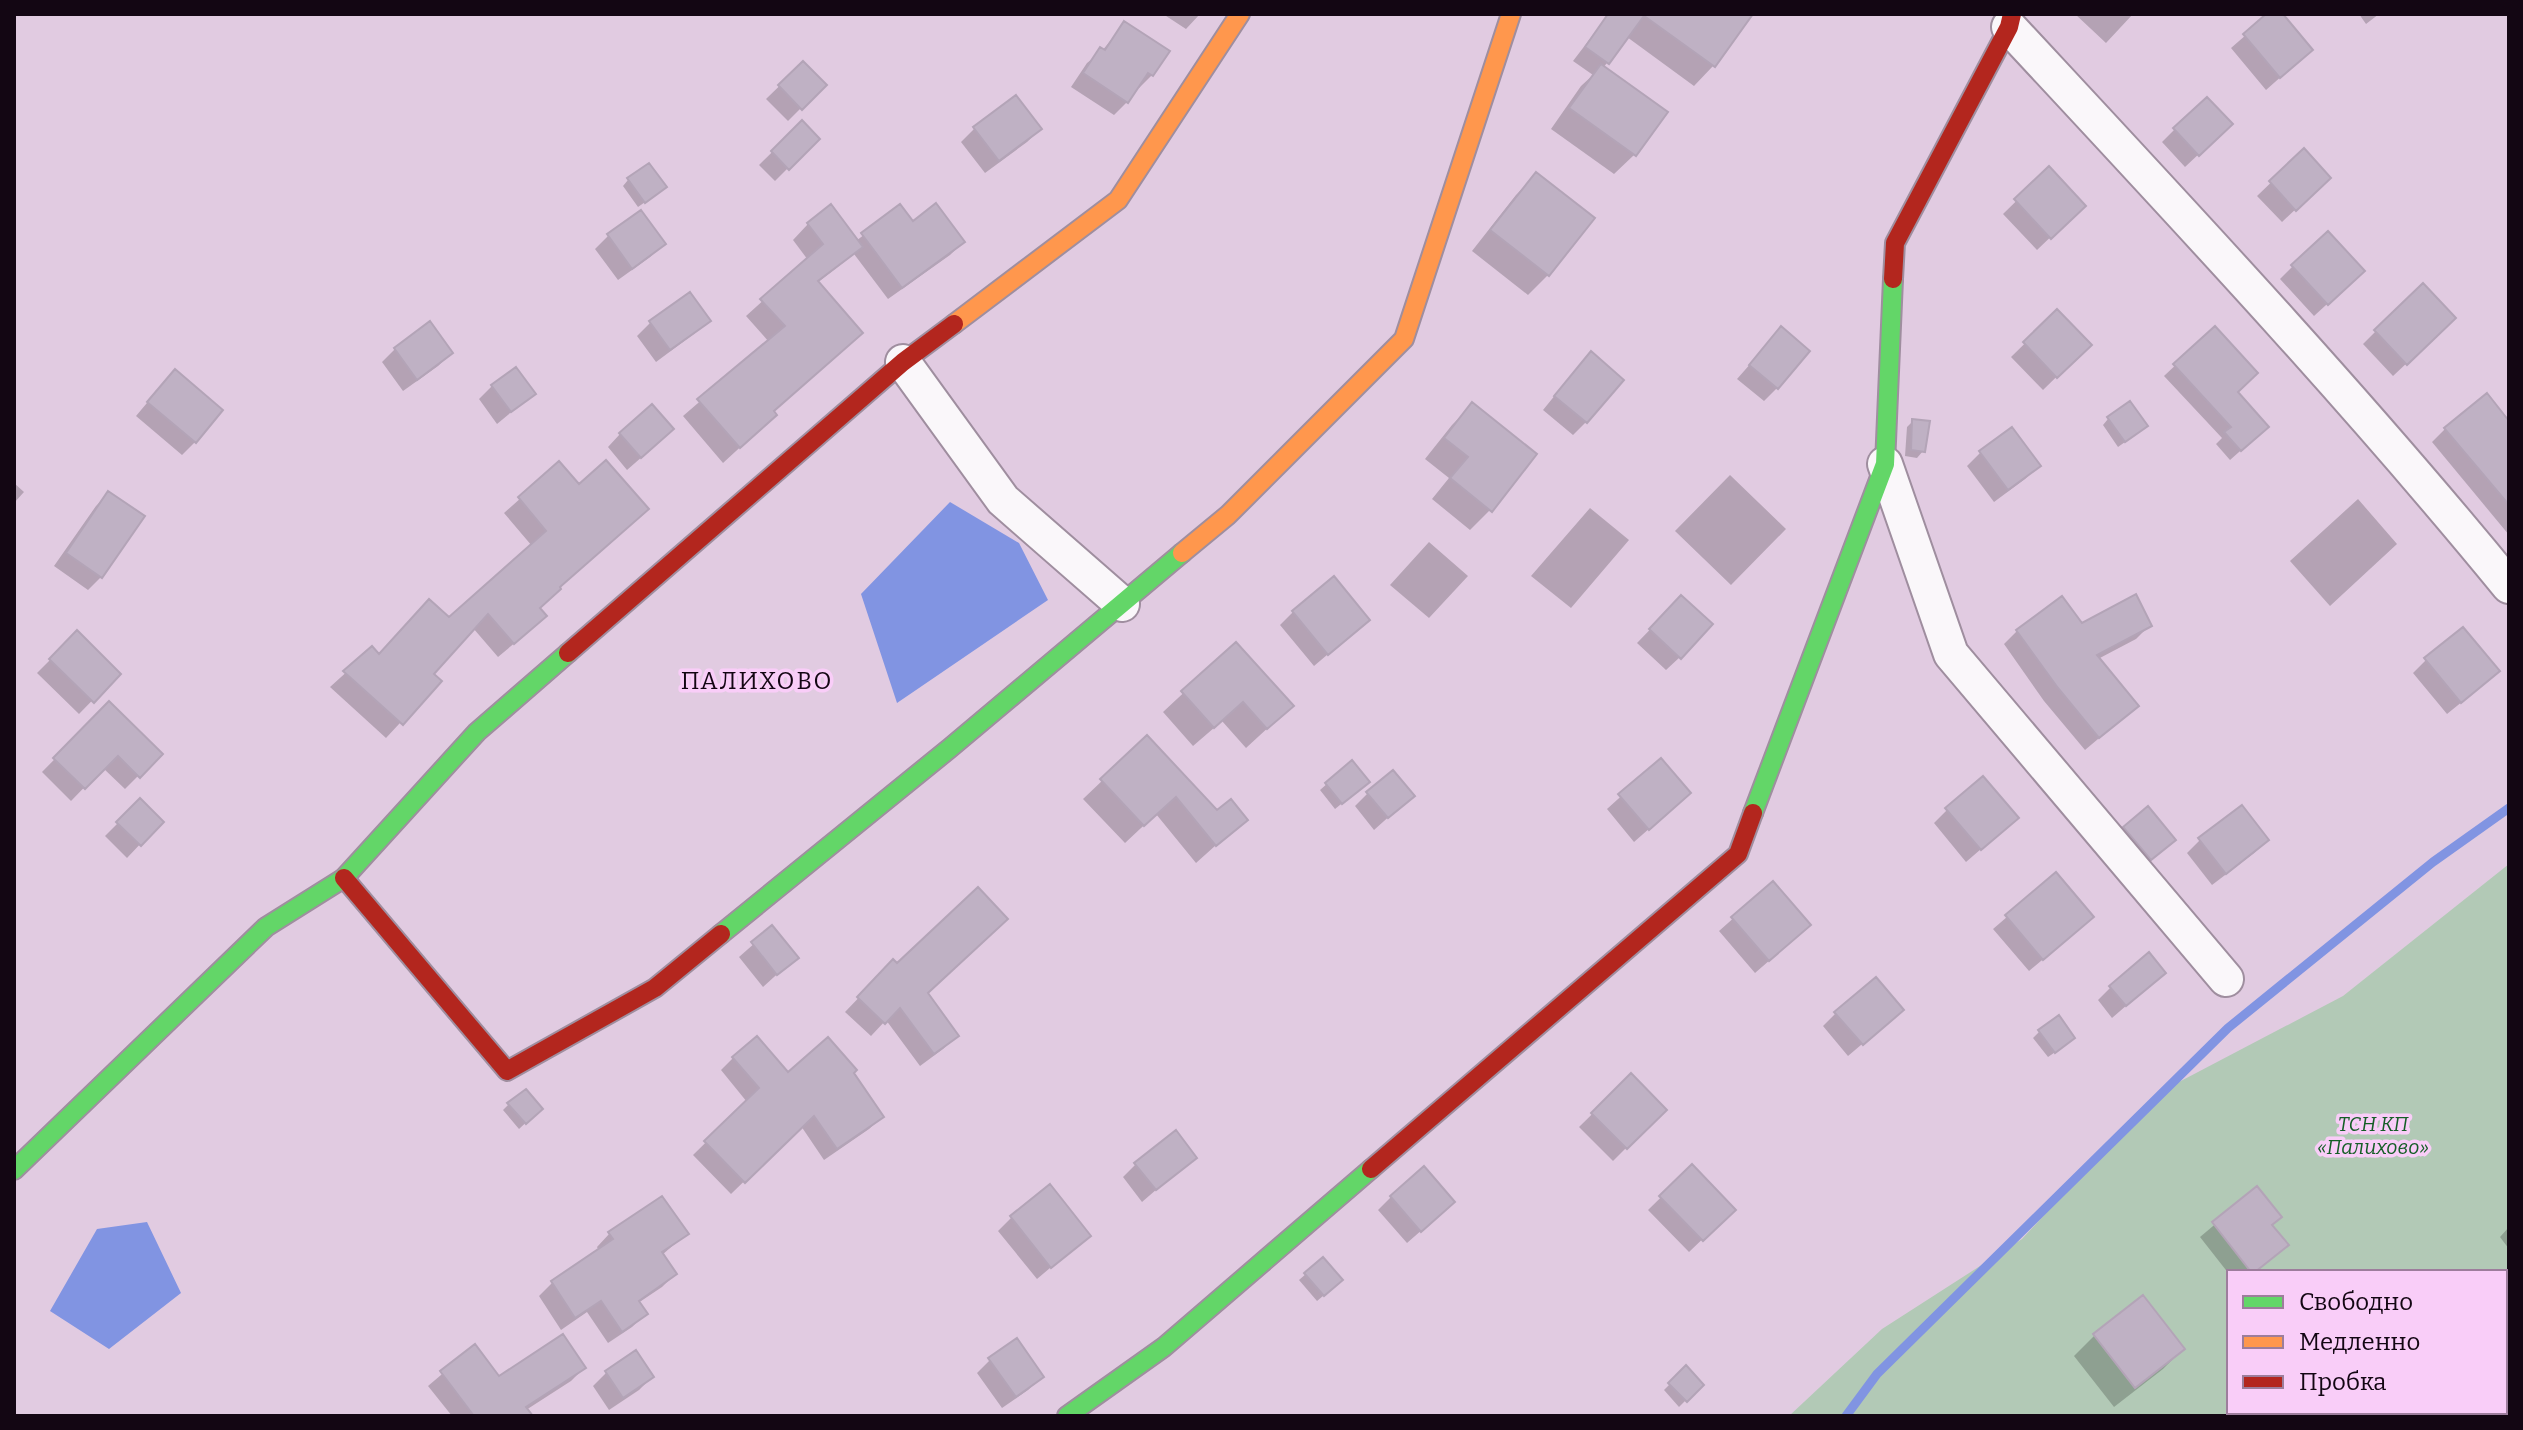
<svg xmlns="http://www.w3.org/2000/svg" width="2523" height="1430" viewBox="0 0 2523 1430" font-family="Bitter,serif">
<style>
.green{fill:#b2c9b6;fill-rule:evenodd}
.water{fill:#8194e2}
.shadow{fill:#0003}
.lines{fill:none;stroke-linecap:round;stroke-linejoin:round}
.stream{stroke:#8194e2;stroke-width:9}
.building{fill:#bfb1c4;stroke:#b3a4b7;stroke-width:2}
.street-casing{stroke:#9f8e9f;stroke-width:38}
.fast-casing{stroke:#9f8e9f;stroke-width:22}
.slow-casing{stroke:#9f8e9f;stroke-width:22}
.jam-casing{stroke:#9f8e9f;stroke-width:22}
.street{stroke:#faf7fa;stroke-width:34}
.fast{stroke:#63d668;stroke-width:18}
.slow{stroke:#ff974d;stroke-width:18}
.jam{stroke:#b3261e;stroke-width:18}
.labels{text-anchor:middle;stroke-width:7;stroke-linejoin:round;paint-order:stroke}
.park-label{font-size:20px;font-style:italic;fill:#145e25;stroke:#f9cdf8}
.quarter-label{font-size:24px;letter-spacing:2px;fill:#130613;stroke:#f9cdf8}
</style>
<rect width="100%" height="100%" fill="#e1cbe1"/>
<!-- green -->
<path class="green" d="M2509,864V1416H1789L1882,1329L2022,1239L2158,1093L2343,996ZM2229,1272H2505V1412H2229Z"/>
<!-- water -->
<path class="water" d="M950,502L1019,543L1048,600L897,703L861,594Z
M147,1222L181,1293L109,1349L50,1311L97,1229Z"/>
<!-- shadow -->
<path class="shadow" d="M1163,14H1200L1186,29Z
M1609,14H1742L1713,66L1694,86L1627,37L1603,68L1634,155L1614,174L1551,129L1581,86L1593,75L1573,61Z
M2075,14H2133L2106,43Z
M2270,14H2281L2311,50L2266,90L2231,48Z
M2359,14H2379L2366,24Z
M1124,24L1152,75L1139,88L1136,87L1127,102L1114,115L1071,87L1087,63L1102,51Z
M802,64L824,85L788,121L766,99Z
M1016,98L1040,129L1027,142L985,173L961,142L974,129Z
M802,123L817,139L775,181L759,165Z
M2175,129L2217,137L2185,167L2162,142Z
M2304,151L2316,190L2282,222L2257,196Z
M2049,169L2083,206L2037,250L2003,214Z
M1536,175L1548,275L1528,295L1472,251L1516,195Z
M628,180L658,193L638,207L623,186Z
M900,207L912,224L963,242L950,255L888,299L854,254L817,283L772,412L775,415L723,463L683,416L769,342L746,316L808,260L793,240L808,224L856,241Z
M641,212L663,244L650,257L618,280L595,249L608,236Z
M2293,266L2349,284L2314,316L2280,279Z
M2057,312L2089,345L2043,390L2011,357Z
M708,320L695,333L656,362L637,336L650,323Z
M2215,328L2236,392L2256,437L2230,460L2216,444L2222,438L2164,376Z
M1781,329L1777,388L1764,401L1737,379Z
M2376,331H2441L2393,376L2363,344Z
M395,349L451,353L438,366L403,391L382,362Z
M1578,367L1586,422L1573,435L1543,410Z
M162,385L195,442L182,455L136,416Z
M492,386L533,394L497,424L479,399Z
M1472,405L1490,510L1470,530L1432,499L1449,478L1425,459L1452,425Z
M2108,419L2139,432L2118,447L2103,425Z
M1913,421L1923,451L1917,458L1905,456L1907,427Z
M2509,424V535L2432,442L2445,429Z
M620,434L659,442L627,470L608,447Z
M1980,453L2038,466L2025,479L1994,502L1967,466Z
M559,464L538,609L529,631L498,657L473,628L431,674L439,681L386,738L330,687L372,649L378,656L449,620L532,546L504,513Z
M1730,475L1786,529L1731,585L1675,531Z
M14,483L24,492L14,503Z
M109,493L101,577L88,590L54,566L96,506Z
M2358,499L2397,544L2330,606L2290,561Z
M1590,508L1629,540L1571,608L1531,576Z
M1429,542L1468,576L1429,618L1390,585Z
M2062,599L2081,626L2150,625L2136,639L2098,659L2137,706L2085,750L2044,701L2004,644L2017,631Z
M1668,611L1680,657L1666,670L1637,643Z
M1293,612L1354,632L1314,666L1280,625Z
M77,633L118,674L79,714L37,673Z
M1236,644L1271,725L1246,748L1222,721L1193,746L1163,712Z
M2426,660L2484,684L2447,714L2413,673Z
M109,704L160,754L125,789L103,768L71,801L42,772Z
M1147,738L1217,813L1245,819L1196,863L1156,814L1125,843L1083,799Z
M1660,761L1675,806L1634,842L1607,809Z
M1351,763L1361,788L1335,809L1320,790Z
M1368,793L1412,796L1374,830L1355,806Z
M140,801L161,822L127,858L105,836Z
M1947,810L2003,830L1966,862L1934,823Z
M2125,828L2160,852L2137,871L2112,841Z
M2200,840H2267L2254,853L2212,885L2187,853Z
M2056,875L2078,930L2029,971L1993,929Z
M1772,884L1795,938L1755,973L1719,931Z
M772,928L796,957L763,987L739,957Z
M893,962L926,993L956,1036L943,1049L920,1066L886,1020L871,1036L845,1012Z
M2150,985L2112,1018L2098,1000L2111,987Z
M1836,1013L1888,1022L1848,1056L1823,1026Z
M2039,1032L2067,1044L2048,1057L2033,1038Z
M733,1058L788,1075L851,1073L882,1117L869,1129L824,1160L801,1126L731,1194L693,1155L747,1102L721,1070Z
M1631,1076L1664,1110L1613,1161L1579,1127Z
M509,1104L534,1115L519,1129L503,1110Z
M1194,1157L1142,1202L1123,1177L1136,1164Z
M1692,1167L1733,1210L1689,1252L1648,1210Z
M2257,1189L2270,1225L2286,1245L2256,1272L2229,1274L2200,1237Z
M1391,1197L1439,1215L1407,1243L1378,1210Z
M1011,1218L1089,1235L1037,1279L998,1231Z
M2509,1227V1249L2500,1237Z
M610,1233L686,1234L662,1255L675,1274L662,1287L638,1303L645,1314L632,1327L608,1343L587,1312L561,1330L539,1296L552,1283L599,1251L597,1247Z
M1323,1259L1335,1286L1317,1301L1299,1280Z
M2143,1298L2183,1349L2163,1369L2114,1407L2074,1356L2094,1336Z
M474,1347L499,1379L584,1368L571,1381L526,1410L530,1416H452L428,1386Z
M636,1353L652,1377L639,1390L609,1410L593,1386L606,1373Z
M990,1360L1041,1377L1028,1390L1002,1408L977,1373Z
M1686,1368L1701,1385L1679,1407L1664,1390Z"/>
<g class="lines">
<!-- stream -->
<path class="stream" d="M1846,1416L1877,1374L2228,1028L2433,862L2509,808"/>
</g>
<!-- building -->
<path class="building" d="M1608,14H1753L1715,67L1644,16L1609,64L1585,47Z
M2266,14H2283L2313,50L2280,78L2243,34Z
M1124,21L1170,51L1153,76L1148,73L1128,103L1083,73L1100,47L1105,50Z
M803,61L827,85L802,110L778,85Z
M1601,64L1668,112L1636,156L1569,108Z
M1016,95L1042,129L999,161L973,127Z
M2207,97L2233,124L2199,156L2173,128Z
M802,120L820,139L789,170L771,151Z
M2304,148L2331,178L2296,211L2269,181Z
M649,163L667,187L645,203L627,178Z
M2049,166L2086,206L2051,239L2014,199Z
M1536,172L1595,218L1549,276L1490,230Z
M936,203L965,242L902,288L861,233L900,204L913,221Z
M831,204L863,247L818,281L863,333L774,411L777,415L740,448L697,399L785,326L760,299L823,244L807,223Z
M641,210L666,244L632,269L607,234Z
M2328,231L2365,271L2328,305L2291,265Z
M2423,283L2456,318L2407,365L2374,330Z
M690,292L711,321L670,350L649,321Z
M2057,309L2092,345L2057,378L2023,342Z
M430,321L453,353L417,380L394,348Z
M1781,326L1810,351L1778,389L1749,365Z
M2215,326L2258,373L2238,392L2269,427L2241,451L2224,432L2231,427L2173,364Z
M1591,351L1624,380L1587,423L1554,396Z
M516,367L536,394L511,412L491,385Z
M175,369L223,410L196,443L147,402Z
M2487,393L2509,421V505L2444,428Z
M2130,401L2148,426L2125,442L2107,417Z
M1472,402L1537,454L1492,512L1450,478L1468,457L1444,438Z
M652,404L674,429L641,458L619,433Z
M1912,419L1930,421L1925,452L1911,450Z
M2012,427L2041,466L2008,490L1979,451Z
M606,460L649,509L560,587L561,589L540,608L547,616L514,644L488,614L434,674L442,681L403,725L343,671L372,646L379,654L429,599L449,617L546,531L518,497L559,461L579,484Z
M108,491L145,516L102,578L66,553Z
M1334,576L1370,620L1328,655L1292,611Z
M2136,594L2152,626L2097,655L2139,706L2099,738L2058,688L2016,630L2062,596L2082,623Z
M1681,595L1713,624L1681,659L1649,629Z
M2463,627L2500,671L2461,703L2424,658Z
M77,630L121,674L94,703L49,659Z
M1236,642L1294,706L1267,729L1243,702L1214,728L1181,691Z
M109,701L163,754L140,778L118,756L85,789L53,758Z
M1147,735L1217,810L1231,799L1248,820L1216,846L1176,797L1144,826L1100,779Z
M1661,758L1691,793L1649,830L1618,794Z
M1352,760L1370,782L1342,804L1325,783Z
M1393,770L1415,796L1388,818L1366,792Z
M1983,776L2019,818L1981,850L1945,808Z
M140,798L164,822L141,846L116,822Z
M2242,805L2269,840L2226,874L2198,838Z
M2148,806L2176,840L2151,860L2123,827Z
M2056,872L2094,917L2043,960L2005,915Z
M1773,881L1811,925L1769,961L1731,917Z
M978,887L1008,919L928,993L959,1036L934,1054L900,1008L885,1024L857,997L893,959L897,963Z
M772,925L799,958L777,975L751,942Z
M2149,952L2166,973L2126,1006L2109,986Z
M1876,977L1904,1010L1863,1045L1834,1012Z
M2059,1015L2075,1038L2055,1053L2038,1030Z
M757,1036L788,1072L828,1037L857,1070L854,1073L884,1117L837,1149L814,1116L745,1183L704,1141L759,1088L732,1057Z
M1631,1073L1667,1110L1627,1149L1591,1113Z
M526,1089L543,1109L526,1124L507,1103Z
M1176,1130L1197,1158L1156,1190L1134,1163Z
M1692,1164L1736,1210L1703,1241L1659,1196Z
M1424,1166L1455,1202L1421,1232L1390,1196Z
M1050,1184L1091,1236L1051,1268L1010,1216Z
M2257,1186L2282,1217L2272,1225L2289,1245L2255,1272H2251L2212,1222Z
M662,1196L689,1234L662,1252L677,1274L639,1301L648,1314L622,1332L601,1301L575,1318L551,1281L613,1239L608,1232Z
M1323,1257L1343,1280L1324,1296L1304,1273Z
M2143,1295L2185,1349L2135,1388L2093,1334Z
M563,1334L586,1368L526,1407L533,1416H474L440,1371L475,1344L499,1376Z
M1017,1338L1044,1377L1016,1397L988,1358Z
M636,1350L654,1377L623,1398L605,1371Z
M1686,1365L1704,1385L1687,1402L1668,1383Z"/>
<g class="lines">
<!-- street casing -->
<g class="street-casing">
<path id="street" d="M2009,27C2179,210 2351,393 2509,586
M903,362L1003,500L1122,604
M1885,464L1951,654L2226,979"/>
</g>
<!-- fast casing -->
<g class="fast-casing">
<path id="fast" d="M1753,813L1885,464L1893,279
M721,934L950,748L1182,553
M14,1170L266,927L344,878L477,732L568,653
M1067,1416L1164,1347L1371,1169"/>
</g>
<!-- slow casing -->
<g class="slow-casing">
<path id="slow" d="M954,324L1118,200L1240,14
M1182,553L1228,515L1404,339L1511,14"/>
</g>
<!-- jam casing -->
<g class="jam-casing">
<path id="jam" d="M1893,279L1895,243L2009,27L2012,14
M568,653L903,362L954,324
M344,878L507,1071L655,988L721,934
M1371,1169L1738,854L1753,813"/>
</g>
<!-- street -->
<use href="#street" class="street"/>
<!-- fast -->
<use href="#fast" class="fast"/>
<!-- slow -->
<use href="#slow" class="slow"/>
<!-- jam -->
<use href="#jam" class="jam"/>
</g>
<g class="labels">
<!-- park labels -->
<g class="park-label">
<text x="2373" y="1131">ТСН КП<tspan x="2373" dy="23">«Палихово»</tspan></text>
</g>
<!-- quarter labels -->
<g class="quarter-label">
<text x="757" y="689">ПАЛИХОВО</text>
</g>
</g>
<!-- border -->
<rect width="2523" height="1430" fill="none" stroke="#130613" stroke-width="32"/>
<!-- legend -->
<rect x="2227" y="1270" width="280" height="144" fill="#f9cdf8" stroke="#9d7d9c" stroke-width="2"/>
<rect x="2243" y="1296" width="40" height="12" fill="#63d668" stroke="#9d7d9c" stroke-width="2"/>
<text x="2299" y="1310" font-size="24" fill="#130613">Свободно</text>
<rect x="2243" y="1336" width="40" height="12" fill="#ff974d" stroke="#9d7d9c" stroke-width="2"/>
<text x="2299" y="1350" font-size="24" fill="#130613">Медленно</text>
<rect x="2243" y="1376" width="40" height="12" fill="#b3261e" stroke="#9d7d9c" stroke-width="2"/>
<text x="2299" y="1390" font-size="24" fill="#130613">Пробка</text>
</svg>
